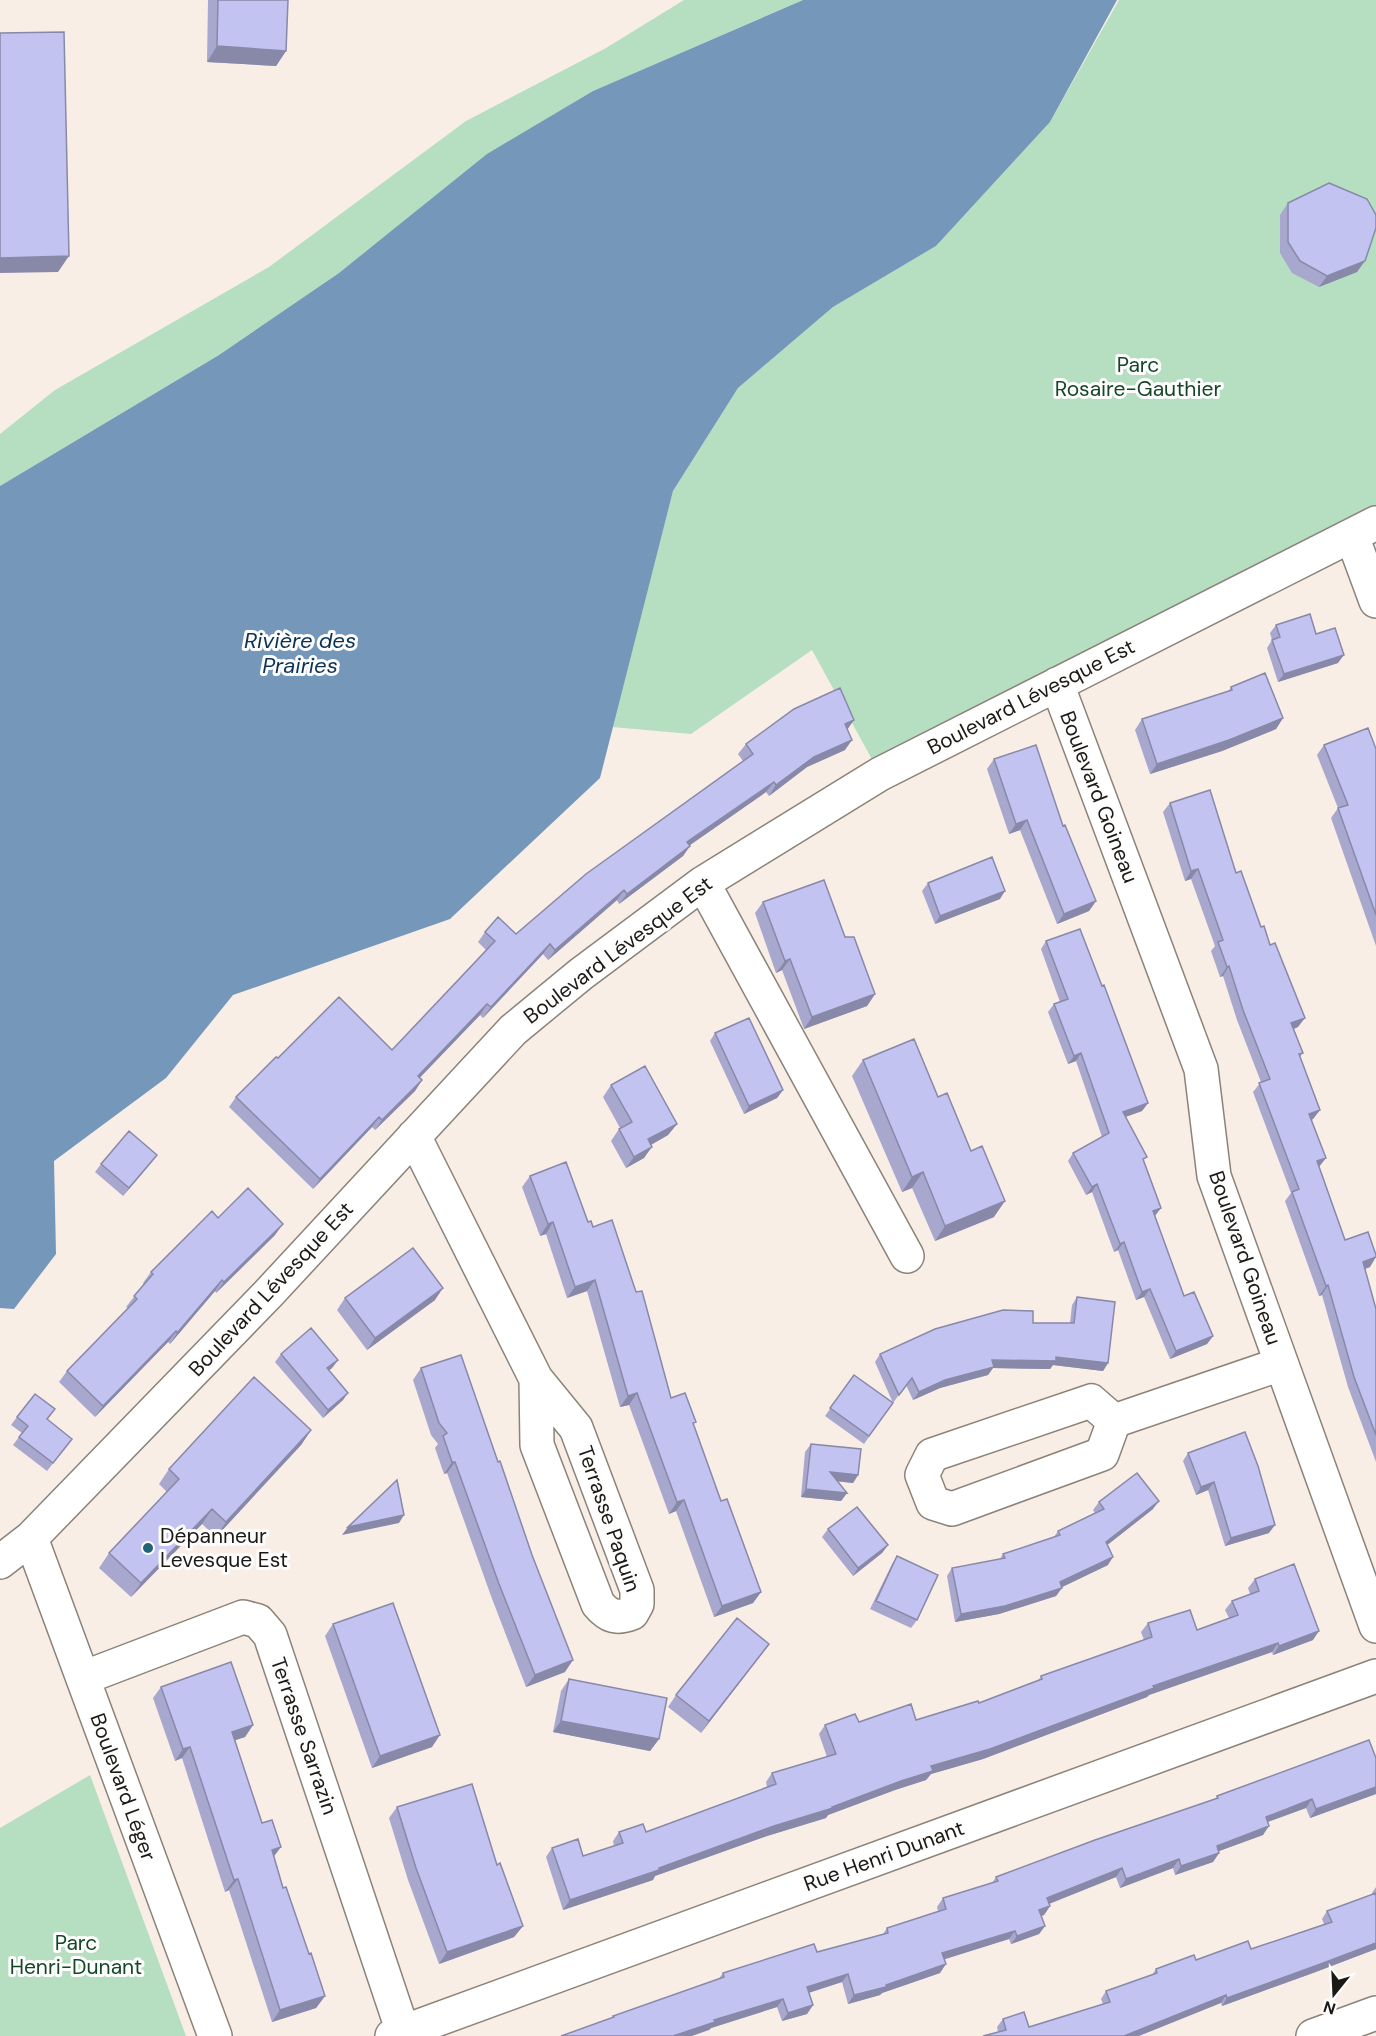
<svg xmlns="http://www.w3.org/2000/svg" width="1376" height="2036" viewBox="0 0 1376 2036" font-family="'DM Sans',sans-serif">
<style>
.green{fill:#b5dfc0}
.water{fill:#7597ba}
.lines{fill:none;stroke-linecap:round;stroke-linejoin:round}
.minor-casing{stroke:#8b837a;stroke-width:36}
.minor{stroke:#fff;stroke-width:33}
.wall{fill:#a8a8cf}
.shaded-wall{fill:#8888a9}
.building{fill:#c3c3f1;stroke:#8888a9;stroke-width:1.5}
.poi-dot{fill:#216477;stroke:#fdfdfd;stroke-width:2}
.labels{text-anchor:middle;stroke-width:6;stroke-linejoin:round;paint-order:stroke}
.park-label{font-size:21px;fill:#144627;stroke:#fdfdfd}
.street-label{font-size:21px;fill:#1c1915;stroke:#fdfdfd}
.poi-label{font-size:21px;fill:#1c1915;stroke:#fdfdfd;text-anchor:start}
.water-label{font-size:22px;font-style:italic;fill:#0b3355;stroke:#fdfdfd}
</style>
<rect width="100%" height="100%" fill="#f8eee5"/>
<!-- green -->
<path class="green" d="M684,0H803L593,91L495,150L339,273L219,355L0,486V434L55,390L269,267L466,121L606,48Z
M1119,0H1376V524L880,774L812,650L691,734L612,727L673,491L738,388L833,307L936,246L1050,122Z
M90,1775L186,2036H0V1828Z"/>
<!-- water -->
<path class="water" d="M803,0H1117L1050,122L936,246L833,307L738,388L673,491L600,778L450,919L233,995L166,1078L54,1161L56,1254L14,1309L0,1308V486L219,355L339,273L487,154L593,91Z"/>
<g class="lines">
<!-- minor casing -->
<g class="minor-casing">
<path id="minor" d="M1352,536L1376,601
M1057,684L1201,1069L1214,1176L1376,1626
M703,883L907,1256
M414,1136L536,1379L576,1428L637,1590V1604L632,1613C617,1619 609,1617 598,1604L537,1445L536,1379
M1091,1401L1114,1421L1102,1454L952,1509L933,1503L922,1475L932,1455Z
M1114,1421L1281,1364
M31,1538L215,2036
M0,1562L31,1538L268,1294L513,1030L581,974L703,883L880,774L1376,523
M83,1678L243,1617L258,1621L270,1635L403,2032
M392,2036L1376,1676
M1313,2036L1376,2013"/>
</g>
<!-- minor -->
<use href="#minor" class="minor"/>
</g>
<!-- wall -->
<path class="wall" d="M208,0H288L286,51L276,66L207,62Z
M1288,203L1357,272L1319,287L1292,273L1280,253V215Z
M1276,625L1316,634L1338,663L1278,682L1267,648L1272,640L1270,633Z
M1231,687L1283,718L1276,729L1222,751L1150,774L1135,730L1142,719L1228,692Z
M847,730L845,750L807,767L769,796L766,792L690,845L683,856L619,904L617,900L548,960L543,954L483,1018L480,1015L419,1078L422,1080L415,1091L375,1130L372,1127L313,1189L229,1107L236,1097L278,1058L392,1050L486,950L478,942L485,932L516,934L743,761L738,754L746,744Z
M1324,745L1376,749V946L1331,818L1338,808L1317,755Z
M994,759L1063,826L1096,901L1089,911L1057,924L1020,830L1009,834L987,769Z
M1170,803L1236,873L1298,1027L1294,1029L1303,1053L1300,1057L1320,1110L1313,1119L1312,1120L1319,1167L1345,1240L1370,1267L1365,1269L1376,1309V1462L1348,1387L1322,1295L1319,1296L1285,1201L1291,1193L1253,1092L1261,1082L1237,1020L1223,976L1220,977L1211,951L1215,946L1191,879L1185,881L1163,812Z
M928,883L1000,899L935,924L922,891Z
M763,902L845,937L875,994L867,1006L804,1029L782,970L776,973L755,913Z
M1046,941L1102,986L1148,1103L1142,1111L1125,1117L1144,1162L1155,1216L1184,1296L1213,1336L1207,1344L1170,1359L1144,1297L1136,1300L1118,1250L1114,1252L1092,1192L1086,1195L1068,1161L1073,1153L1102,1137L1076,1061L1068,1064L1048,1012L1054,1004L1060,1002L1041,949Z
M715,1033L783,1090L777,1098L744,1114L710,1041Z
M863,1060L938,1097L971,1151L994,1217L935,1241L912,1188L902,1192L852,1076Z
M611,1085L677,1124L668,1135L651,1145L644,1158L626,1168L611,1141L619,1129L620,1128L603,1097Z
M151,1163L123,1196L95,1172L101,1164Z
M530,1176L593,1227L671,1398L693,1425L721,1501L761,1592L753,1603L714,1617L676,1511L669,1514L629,1405L620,1407L587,1291L567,1298L546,1234L540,1236L522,1187Z
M218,1218L275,1235L216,1293L215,1291L170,1344L168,1342L95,1417L59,1382L67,1371L128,1308L126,1307L144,1284L143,1283L151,1272Z
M1077,1297L1108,1363L1103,1371L1053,1365L1050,1369L993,1368L988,1375L940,1388L913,1400L906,1385L893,1403L875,1362L880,1354L1033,1323H1070L1072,1305Z
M345,1298L435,1300L367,1350L337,1310Z
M281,1354L338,1360L332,1368L329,1370L343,1400L323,1418L275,1362Z
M421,1368L565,1672L526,1687L491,1596L447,1473L444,1474L435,1448L438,1444L431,1435L413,1380Z
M854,1375L893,1403L864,1444L825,1416Z
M17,1417L47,1420L66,1447L47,1471L13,1445L22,1433L11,1425Z
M311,1430L301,1445L216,1537L202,1524L131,1597L99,1568L109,1553L167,1492L159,1484L169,1469Z
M811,1444L858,1475L853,1483L837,1481L847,1493L841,1501L801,1497L805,1452Z
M1188,1453L1269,1533L1225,1546L1208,1490L1196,1495L1183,1461Z
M1099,1502L1153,1509L1107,1545L1108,1565L1062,1587L1056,1596L999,1614L955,1622L947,1576L952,1568L1000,1559L1003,1554L1054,1537L1058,1531L1095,1513L1093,1510Z
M828,1529L888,1545L882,1553L853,1576L822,1537Z
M897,1556L917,1620L911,1628L870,1609L892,1564Z
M1255,1579L1313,1640L1273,1655L1272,1652L1149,1695L1147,1697L983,1759L931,1774L926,1780L895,1790L828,1815L826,1818L767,1836L655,1876L653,1880L563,1910L546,1857L552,1848L583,1856L614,1846L613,1841L619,1832H646L767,1787L766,1782L772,1773L827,1757L819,1734L825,1725L859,1722L916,1720L979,1703L1038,1681L1041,1676L1144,1640L1141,1632L1148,1623L1197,1630L1229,1618L1225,1610L1232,1601L1250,1594L1248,1588Z
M333,1624L432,1747L372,1768L325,1636Z
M769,1644L701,1733L668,1707L676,1695Z
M569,1679L659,1739L650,1751L553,1732L561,1691Z
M161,1687L253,1725L245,1737L235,1740L283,1888L325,1996L316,2008L272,2022L229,1890L225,1892L182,1758L175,1761L153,1698Z
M1376,1758V1794L1310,1818L1306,1808L1268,1822L1263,1835L1219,1851V1853L1213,1862L1175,1875L1173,1868L1120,1888L1116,1877L1049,1904L1050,1906L1044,1915L1041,1916L1045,1926L1039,1934L1011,1944L1009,1939L944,1959L940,1973L882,1993L880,1995L848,2004L842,1982L809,1993L813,2005L807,2014L782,2021L777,2007L711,2028L709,2030L612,2018L613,2016L718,1980L723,1973L817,1952L883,1934L887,1928L938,1911L937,1907L943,1898L992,1883L996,1877L1215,1799L1217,1796Z
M397,1807L497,1865L523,1926L514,1937L439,1964L408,1880L389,1818Z
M1376,1887V1949L1313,1973L1222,2006L1221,2003L998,2032L997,2027L1003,2019L1029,2027L1103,2004L1101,1999L1106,1991L1152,1975L1156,1969L1251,1949L1324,1924L1322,1919L1327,1911L1372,1894V1893Z"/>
<!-- shaded-wall -->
<path class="shaded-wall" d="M217,46L286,51L276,66L207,62Z
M69,256L58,272L0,273V258Z
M1365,261L1357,272L1319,287L1327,276Z
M1344,655L1338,663L1278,682L1284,674Z
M1283,718L1276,729L1222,751L1150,774L1157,764Z
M854,720L847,730L845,724Z
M852,740L845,750L807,767L769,796L776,785L814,757Z
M774,782L766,792L680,852L687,842Z
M1027,820L1020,830L1009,834L1016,824Z
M690,846L683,856L619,904L627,894Z
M1198,869L1191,879L1185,881L1191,871Z
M624,890L617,900L548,960L555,950Z
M1005,891L1000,899L935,924L940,916Z
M1096,901L1089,911L1057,924L1064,914Z
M550,944L543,954L483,1018L491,1007Z
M790,959L782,970L776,973L785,961Z
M1229,966L1223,976L1220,977L1227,967Z
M875,994L867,1006L804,1029L812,1017Z
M487,1004L480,1015L411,1087L418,1076Z
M1305,1018L1298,1027L1285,1032L1291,1023Z
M1081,1053L1076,1061L1068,1064L1074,1056Z
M422,1080L415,1091L375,1130L382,1120Z
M783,1090L777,1098L744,1114L749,1106Z
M1148,1103L1142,1111L1117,1120L1123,1112Z
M1320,1110L1313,1119L1303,1123L1309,1114Z
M379,1117L372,1127L313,1189L320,1179Z
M677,1124L668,1135L640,1151L648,1139Z
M652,1147L644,1158L626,1168L634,1157Z
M157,1155L151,1163L123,1196L129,1188Z
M1326,1158L1319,1167L1317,1161Z
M923,1172L912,1188L902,1192L912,1177Z
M1097,1184L1092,1192L1086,1195L1092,1187Z
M1005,1201L994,1217L935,1241L945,1226Z
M1161,1208L1155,1216L1153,1211Z
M553,1222L546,1234L540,1236L548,1224Z
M283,1224L275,1235L216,1293L224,1282Z
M1124,1242L1118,1250L1114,1252L1120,1244Z
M1376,1257L1370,1267L1356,1272L1363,1262Z
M222,1280L215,1291L170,1344L177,1333Z
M595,1280L587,1291L567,1298L575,1287Z
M1328,1285L1322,1295L1319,1296L1326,1286Z
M443,1288L435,1300L367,1350L375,1338Z
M1150,1289L1144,1297L1136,1300L1142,1292Z
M176,1331L168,1342L95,1417L103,1406Z
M1213,1336L1207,1344L1170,1359L1176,1351Z
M1056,1357L1108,1363L1103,1371L1053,1365L1050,1369L993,1368L988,1375L940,1388L913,1400L919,1392L992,1360Z
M338,1360L332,1368L322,1376L327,1368Z
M348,1393L343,1400L323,1418L328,1410Z
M637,1393L629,1405L620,1407L628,1396Z
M311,1430L301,1445L216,1537L226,1522Z
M452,1462H455L447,1473L444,1474Z
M830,1472L858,1475L853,1483L824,1480Z
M1214,1482L1208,1490L1196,1495L1201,1487Z
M806,1489L847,1493L841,1501L801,1497Z
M684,1500L676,1511L669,1514L677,1502Z
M1159,1501L1153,1509L1101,1550L1106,1542Z
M212,1509L202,1524L131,1597L141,1583Z
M404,1515L399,1523L342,1535L348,1527Z
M1275,1525L1269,1533L1225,1546L1231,1538Z
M888,1545L882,1553L853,1576L858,1568Z
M1113,1557L1108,1565L1056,1590L1062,1588L1056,1596L999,1614L955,1622L961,1614L1060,1582Z
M761,1592L753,1603L714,1617L722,1606Z
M1319,1631L1313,1640L1273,1655L1279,1646Z
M1278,1643L1272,1652L1149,1695L1147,1697L983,1759L931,1774L926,1780L895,1790L828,1815L826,1818L767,1836L655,1876L653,1880L563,1910L570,1900L774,1826L832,1807L931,1766L1153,1686Z
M769,1644L761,1655L701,1733L709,1721Z
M573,1660L565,1672L526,1687L535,1675Z
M561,1721L659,1739L650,1751L553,1732Z
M253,1725L245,1737L224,1744L232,1732Z
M440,1735L432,1747L372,1768L380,1756Z
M190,1747L182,1758L175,1761L183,1749Z
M1376,1787V1794L1310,1818L1316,1809Z
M1312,1799L1306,1808L1259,1825L1266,1817Z
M1269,1826L1263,1835L1211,1854L1217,1846Z
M281,1847L272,1859V1850Z
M1219,1853L1213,1862L1175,1875L1181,1866Z
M1179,1859L1173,1868L1120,1888L1126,1879Z
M1122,1868L1116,1877L1041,1907L1047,1898Z
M238,1879L229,1890L225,1892L234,1880Z
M1050,1906L1044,1915L1033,1919L1039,1910Z
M523,1926L514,1937L439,1964L447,1952Z
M1045,1926L1039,1934L1011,1944L1017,1936Z
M1015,1931L1009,1939L936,1962L942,1953Z
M1376,1943V1949L1313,1973L1222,2006L1227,1998Z
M946,1964L940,1973L882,1993L880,1995L848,2004L854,1995Z
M848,1974L842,1982L801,1995L807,1987Z
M1226,1995L1221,2003L1139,2036H1124Z
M325,1996L316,2008L272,2022L280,2010Z
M783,1999L777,2007L711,2028L709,2030L692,2036H673L714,2020Z
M813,2005L807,2014L782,2021L788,2013Z"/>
<!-- building -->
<path class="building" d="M218,0H288L286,51L217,46Z
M64,32L69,256L0,258V33Z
M1329,183L1367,199L1376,215V228L1365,261L1327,276L1300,261L1288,242V203Z
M1310,614L1316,634L1335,628L1344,655L1284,674L1272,640L1280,637L1276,625Z
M1265,673L1283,718L1229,740L1157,764L1142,719L1232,690L1231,687Z
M840,688L854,720L845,724L852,740L814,757L776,785L774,782L687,842L690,846L627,894L624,890L555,950L550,944L491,1007L487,1004L418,1076L422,1080L382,1120L379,1117L320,1179L236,1097L276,1057L278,1058L339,997L392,1050L495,941L485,932L498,917L516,934L586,874L753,754L746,744L794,709Z
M1368,728L1376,749V915L1338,808L1348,805L1324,745Z
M1036,745L1063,826L1065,825L1096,901L1064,914L1027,820L1016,824L994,759Z
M1210,790L1236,873L1241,871L1261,927L1264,926L1270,945L1275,943L1305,1018L1291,1023L1303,1053L1299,1054L1320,1110L1309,1114L1326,1158L1317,1161L1345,1240L1368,1232L1376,1255V1257L1363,1262L1376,1309V1435L1354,1377L1328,1285L1326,1286L1292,1192L1299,1189L1259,1083L1270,1079L1243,1010L1229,966L1227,967L1218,942L1223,940L1198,869L1191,871L1170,803Z
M992,857L1005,891L940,916L928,883Z
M824,880L845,937H854L875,994L812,1017L790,959L785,961L763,902Z
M1080,929L1102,986L1104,985L1148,1103L1123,1112L1147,1157L1143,1159L1161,1208L1153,1211L1184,1296L1194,1292L1213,1336L1176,1351L1150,1289L1142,1292L1124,1242L1120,1244L1097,1184L1092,1187L1073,1153L1109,1133L1081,1053L1074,1056L1054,1004L1068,999L1046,941Z
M749,1018L783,1090L749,1106L715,1033Z
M914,1039L938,1097L947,1093L971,1151L982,1146L1005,1201L945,1226L923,1172L912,1177L863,1060Z
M645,1066L677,1124L648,1139L652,1147L634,1157L619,1129L632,1122L611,1085Z
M129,1131L157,1155L129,1188L101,1164Z
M566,1162L588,1222L591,1221L593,1227L612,1220L636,1292L642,1291L671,1398L685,1393L696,1422L693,1423L721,1501L727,1499L761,1592L722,1606L684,1500L677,1502L637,1393L628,1396L595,1280L575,1287L553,1222L548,1224L530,1176Z
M248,1188L283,1224L224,1282L222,1280L177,1333L176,1331L103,1406L67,1371L137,1299L134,1296L153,1274L151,1272L212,1211L218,1218Z
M413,1248L443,1288L375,1338L345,1298Z
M1077,1297L1115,1302L1108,1363L1056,1357V1361L992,1360L994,1367L945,1380L919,1392L912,1378L899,1395L880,1354L935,1329L1003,1310L1033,1311V1323H1074Z
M311,1328L338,1360L327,1368L348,1393L328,1410L281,1354Z
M461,1355L498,1462L500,1461L532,1555L573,1660L535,1675L499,1584L455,1462H452L443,1436L447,1433L439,1423L421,1368Z
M854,1375L893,1403L869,1436L830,1408Z
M254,1377L311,1430L226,1522L212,1509L141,1583L109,1553L179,1479L169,1469Z
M35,1394L55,1409L47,1419L72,1439L53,1463L19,1437L28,1426L17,1417Z
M1245,1432L1258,1466L1275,1525L1231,1538L1214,1482L1201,1487L1188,1453Z
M811,1444L861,1449L858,1475L830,1472L847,1493L806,1489Z
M1137,1473L1159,1501L1106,1542L1113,1557L1060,1582L1062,1588L1005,1606L961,1614L952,1568L1005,1558L1003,1554L1060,1535L1058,1531L1104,1509L1099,1502Z
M397,1480L404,1515L348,1527Z
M857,1507L888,1545L858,1568L828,1529Z
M897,1556L938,1575L917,1620L876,1601Z
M1294,1564L1319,1631L1279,1646L1278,1643L1153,1686L1154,1688L990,1749L931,1766L933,1771L901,1781L832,1807L833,1808L774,1826L659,1868V1870L570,1900L552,1848L578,1839L583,1856L623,1843L619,1832L643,1824L646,1832L776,1784L772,1773L836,1754L825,1725L855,1714L859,1722L911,1704L916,1720L978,1701L979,1703L1042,1679L1041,1676L1152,1637L1148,1623L1190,1610L1197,1630L1238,1615L1232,1601L1259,1591L1255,1579Z
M393,1603L440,1735L380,1756L333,1624Z
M737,1618L769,1644L709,1721L676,1695Z
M231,1662L253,1725L232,1732L262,1823L272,1820L281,1847L272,1850L283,1888L286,1887L309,1954L311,1953L325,1996L280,2010L238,1879L234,1880L190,1747L183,1749L161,1687Z
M569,1679L667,1698L659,1739L561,1721Z
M1369,1740L1376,1758V1787L1316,1809L1312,1799L1266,1817L1269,1826L1217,1846L1219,1853L1181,1866L1179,1859L1126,1879L1122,1868L1047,1898L1050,1906L1039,1910L1045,1926L1017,1936L1015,1931L942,1953L946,1964L886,1985V1987L854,1995L848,1974L807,1987L813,2005L788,2013L783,1999L714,2020L715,2022L673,2036H561L614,2017L613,2016L724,1977L723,1973L814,1944L817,1952L888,1933L887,1928L946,1909L943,1898L998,1881L996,1877L1095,1840L1218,1798L1217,1796Z
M472,1784L497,1865L500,1863L523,1926L447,1952L416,1868L397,1807Z
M1376,1893V1943L1318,1965L1227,1998L1226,1995L1124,2036H983L1006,2030L1003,2019L1024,2012L1029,2027L1110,2002L1106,1991L1157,1973L1156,1969L1194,1955L1196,1960L1248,1941L1251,1949L1332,1922L1327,1911Z"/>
<!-- markers -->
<circle class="poi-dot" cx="148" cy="1548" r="6"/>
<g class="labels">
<!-- park labels -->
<g class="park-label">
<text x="1138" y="372">Parc<tspan x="1138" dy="24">Rosaire-Gauthier</tspan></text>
<text x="76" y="1950">Parc<tspan x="76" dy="24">Henri-Dunant</tspan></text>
</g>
<!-- street labels -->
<g class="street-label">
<text transform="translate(1031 697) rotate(-27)" y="7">Boulevard Lévesque Est</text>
<text transform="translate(1099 797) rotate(69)" y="7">Boulevard Goineau</text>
<text transform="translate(618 950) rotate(-37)" y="7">Boulevard Lévesque Est</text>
<text transform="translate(1245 1258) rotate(71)" y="7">Boulevard Goineau</text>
<text transform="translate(271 1289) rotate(-47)" y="7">Boulevard Lévesque Est</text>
<text transform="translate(609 1519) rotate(71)" y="7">Terrasse Paquin</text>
<text transform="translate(304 1736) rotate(71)" y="7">Terrasse Sarrazin</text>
<text transform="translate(123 1787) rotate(70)" y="7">Boulevard Léger</text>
<text transform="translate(884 1856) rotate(-20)" y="7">Rue Henri Dunant</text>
</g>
<!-- poi labels -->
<g class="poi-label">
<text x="160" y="1543">Dépanneur<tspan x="160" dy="24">Levesque Est</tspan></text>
</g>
<!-- water labels -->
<g class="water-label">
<text x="300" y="648">Rivière des<tspan x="300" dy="25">Prairies</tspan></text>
</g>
</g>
<!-- north arrow -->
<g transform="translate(1334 1994) rotate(198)" stroke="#fdfdfd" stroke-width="4.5" paint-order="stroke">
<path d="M0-4.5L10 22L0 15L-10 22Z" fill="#1c1915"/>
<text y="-9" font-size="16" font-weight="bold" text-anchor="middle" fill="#1c1915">N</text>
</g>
</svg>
